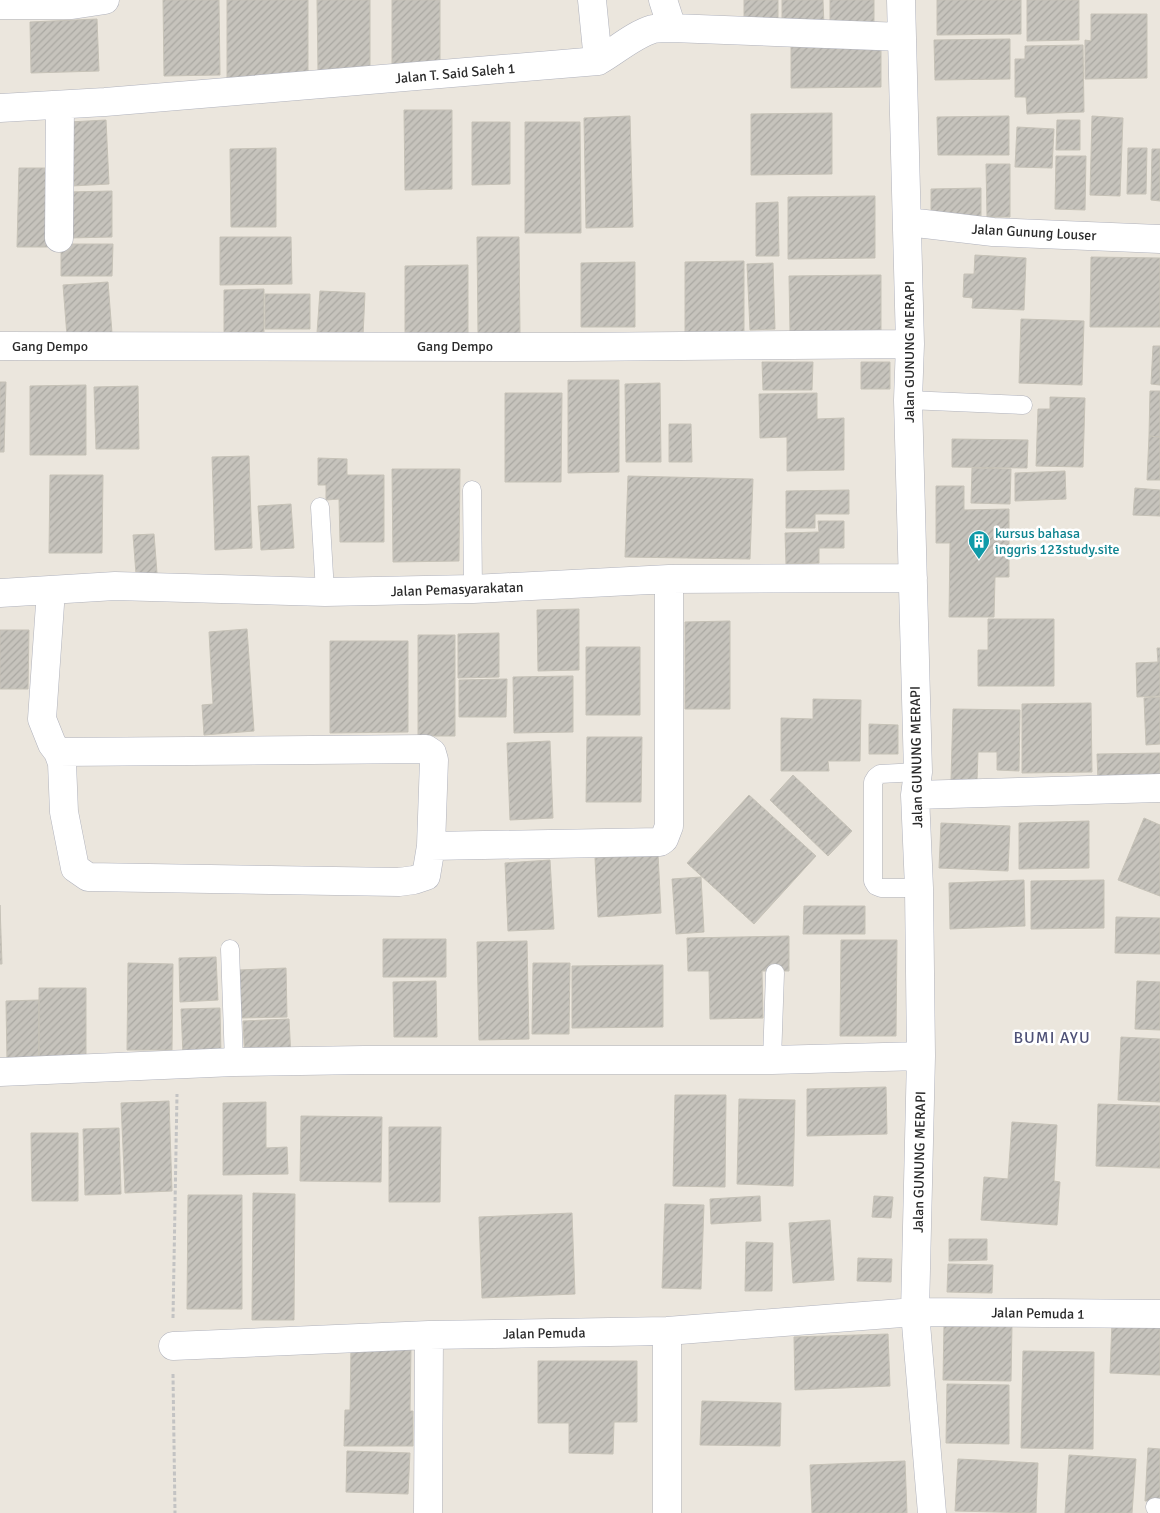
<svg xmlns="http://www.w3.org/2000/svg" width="1160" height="1513" viewBox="0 0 1160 1513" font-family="Signika,sans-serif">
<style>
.building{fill:url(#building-hatch);stroke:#c6c2b7}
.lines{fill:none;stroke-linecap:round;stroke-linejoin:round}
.lane-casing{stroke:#b0b2bc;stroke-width:19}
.street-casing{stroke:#b0b2bc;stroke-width:29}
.path{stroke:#c3c3c3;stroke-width:3;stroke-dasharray:4 2.5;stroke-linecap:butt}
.lane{stroke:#fff;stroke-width:18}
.street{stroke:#fff;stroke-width:28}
.labels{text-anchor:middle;stroke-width:5;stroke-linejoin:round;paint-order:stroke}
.street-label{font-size:14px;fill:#2a2a2a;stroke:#fff}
.culture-label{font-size:14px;fill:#0d838f;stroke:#fff;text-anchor:start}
.quarter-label{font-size:16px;letter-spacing:1px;fill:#4e5177;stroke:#fff}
</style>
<defs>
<pattern id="building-hatch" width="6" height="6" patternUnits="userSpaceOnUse" patternTransform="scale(1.25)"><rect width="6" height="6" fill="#c6c3bc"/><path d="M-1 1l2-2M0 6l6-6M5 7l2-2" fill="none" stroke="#aaa8a2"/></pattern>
</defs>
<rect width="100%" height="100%" fill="#ebe6dd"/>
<!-- building -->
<path class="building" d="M163,0H219L220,75L164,76Z
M227,0H308V80H227Z
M317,0H370V71L318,72Z
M392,0H440V65H392Z
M744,0H778V28L744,29Z
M782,0H823L824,26H782Z
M830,0H874V28H830Z
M937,0H1021V34L937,35Z
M1027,0H1079V40L1027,41Z
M1091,14H1147V78L1085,79V40L1091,41Z
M97,19L99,71L31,73L30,22Z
M1010,39V79L935,80L934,40Z
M1083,45L1084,112L1027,114L1026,97H1015V59H1025V46Z
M791,47H881V87L791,88Z
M404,110H452V189L405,190Z
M832,113V174L751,175V114Z
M630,116L633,227L586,228L584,118Z
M1009,116V155H938L937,117Z
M1092,116L1123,118L1120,196L1090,195Z
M106,120L109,184L72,186L69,122Z
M1057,120H1080V150H1056Z
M472,122H510V184L472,185Z
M525,122H580L581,233H525Z
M1017,127L1054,129L1052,168L1015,167Z
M276,148V227H231L230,149Z
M1128,148H1147L1146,194H1127Z
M1152,149H1160V201L1151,200Z
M1056,156H1086L1085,210L1055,209Z
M986,164H1010V217H987Z
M19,168H54L52,247H17Z
M981,188V219H931V189Z
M112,191V237L69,238L68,192Z
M875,196V258L788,259V197Z
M778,202L779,256H756V203Z
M220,237H291L292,284L220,285Z
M477,237H519L520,335H478Z
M61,244H113L112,276H61Z
M975,255L1026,258L1024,310L972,308L973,298L963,297L964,274H974Z
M1091,257L1160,258V327H1090Z
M744,261V332H685V262Z
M635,262V327H581V263Z
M773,263L775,329L750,330L747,264Z
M468,265V335L405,336V266Z
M881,275V330L790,331L789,276Z
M108,282L112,333L67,336L63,285Z
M264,289V334H224V290Z
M320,291L365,293L363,336L317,333Z
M265,294H310V329H265Z
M1021,319L1084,321L1082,385L1019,383Z
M1153,346H1160V385L1151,384Z
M762,362H813L812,390H763Z
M861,362H890V389H861Z
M568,380H619V472L568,473Z
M0,382H6L4,452H0Z
M660,383L661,462H626L625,384Z
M86,385V455H30V386Z
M138,386L139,449H96L94,387Z
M1150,391H1160V437L1149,436Z
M505,393H562L561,482H505Z
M817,393V419L844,418V470L787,471V437L760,438L759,394Z
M1050,397L1085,398L1083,467L1036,466L1038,409H1050Z
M669,424H691L692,462H669Z
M1149,436L1160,437V480H1147Z
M952,439L1028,440L1027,468L952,467Z
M249,456L252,548L215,550L212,457Z
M318,458L347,459V475H384V542H340L339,499L326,500V485H318Z
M972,468L1011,469L1010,504L971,503Z
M392,469H460L459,561L393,562Z
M1065,471L1066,499L1015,501V473Z
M50,475H103L102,553H49Z
M628,476L753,479L750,559L625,557Z
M936,486H964V510L1009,509V577H995L994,617H949L950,543H936Z
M1135,488L1160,490V516L1133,515Z
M849,490V514H815V528H786V491Z
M291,504L294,548L261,550L258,506Z
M818,521H844V548H819V563L786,564L785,533L819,532Z
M154,534L157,573L136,574L133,535Z
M579,609V670L538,671L537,610Z
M988,619H1054V686H978V650H988Z
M730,621V709H685V622Z
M247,629L254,731L204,735L202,705L213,704L209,632Z
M0,630H29L28,689H0Z
M499,633V677L458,678V634Z
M418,635H455V736H418Z
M330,641H408V732L330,733Z
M586,647H640V715H586Z
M1157,648H1160V696L1137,697L1136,663L1158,662Z
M573,676V732L514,733L513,677Z
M507,679L506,717H459V680Z
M1160,697V744L1146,745L1144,698Z
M813,699L861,700L860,761H828L829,771H781V718L813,719Z
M1091,703L1092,772L1022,773V704Z
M953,709L1020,710L1019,771L997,770V752H978L977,781L951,780Z
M869,724L898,725V754H869Z
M587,737H642L641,802H586Z
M550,741L553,818L510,820L507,743Z
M1160,753V780L1098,782L1097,754Z
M793,775L852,831L828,856L770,800Z
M749,795L816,856L754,924L687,863Z
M1144,818L1160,825V896L1118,880Z
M1089,821V868L1019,869V823Z
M941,823L1010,826L1008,871L939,868Z
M658,854L661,913L598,917L595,858Z
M550,860L554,929L508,931L505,863Z
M701,877L704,932L676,934L672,879Z
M1024,880L1025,926L950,929L949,883Z
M1104,880V928L1031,929V881Z
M0,905L2,964H0Z
M804,906H865V934H803Z
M1116,917L1160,918V954L1115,953Z
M789,936V971H762L763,1018L710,1019L709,971H688L687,938Z
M383,939H446V977H383Z
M841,940H897L896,1036H840Z
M527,941L529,1039L479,1040L477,942Z
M216,957L218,1000L180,1002L179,958Z
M128,963L173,964L172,1050H127Z
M533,963H570L569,1034H532Z
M663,965V1027L572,1028V966Z
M286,968L287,1017L240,1018L239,970Z
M436,981L437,1037H394L393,982Z
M1137,981L1160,982V1030L1135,1029Z
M39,988H86V1061H39Z
M39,1000V1061L7,1062L6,1001Z
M220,1008L221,1054L183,1055L181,1009Z
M289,1019L291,1058L245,1061L243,1021Z
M1121,1037L1160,1039V1102L1118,1100Z
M886,1087L887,1134L807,1136V1089Z
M675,1095H726L725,1187L673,1186Z
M739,1099L795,1100L793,1186L737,1184Z
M169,1101L172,1191L125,1193L121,1103Z
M266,1102V1148L287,1147L288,1174L223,1175V1103Z
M1098,1104L1160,1106V1168L1096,1166Z
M301,1116L382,1117L381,1182L300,1181Z
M1012,1122L1057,1125L1054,1181L1060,1182L1057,1225L981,1220L984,1177L1008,1179Z
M389,1127H441L440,1202H389Z
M119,1128L121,1194L85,1195L83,1129Z
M31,1133H78V1201H32Z
M253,1193L295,1194L294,1320H252Z
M188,1195H242V1309H187Z
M760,1196L761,1221L711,1224L710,1199Z
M874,1196L893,1197L891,1218L872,1217Z
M665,1204L704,1205L701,1289L662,1288Z
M572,1213L575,1294L482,1298L479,1217Z
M830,1220L834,1280L793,1283L789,1223Z
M949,1239H987V1260L949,1261Z
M746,1242L773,1243L772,1291H745Z
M858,1258L892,1259L891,1282L857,1281Z
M948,1264L993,1265L992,1293L947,1292Z
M1112,1322L1160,1324V1375L1110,1373Z
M944,1324L1012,1325L1011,1381L943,1380Z
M888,1334L890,1386L795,1390L794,1337Z
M351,1347H411L410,1411H413V1446H344L345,1410H350Z
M1023,1351L1094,1352L1093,1449L1021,1448Z
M538,1361H637V1422H614L613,1454L569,1453V1423H538Z
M947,1384L1009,1385V1444L946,1443Z
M702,1401L781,1403L780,1446L700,1445Z
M1148,1448L1160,1449V1501H1145Z
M347,1451L410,1453L408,1494L346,1492Z
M1069,1455L1136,1459L1132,1513H1065Z
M958,1459L1038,1463L1036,1513L955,1511Z
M905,1461L907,1513H812L810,1465Z"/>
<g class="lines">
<!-- lane casing -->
<g class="lane-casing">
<path id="lane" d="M908,400L1023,405
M472,490L473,589
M320,507L325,592
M918,772L880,774L876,777L873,782V881L876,886L881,888H919
M230,949L234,1062
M772,1060L775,973
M1155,1507L1160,1508"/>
</g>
<!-- street casing -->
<g class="street-casing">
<path id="street" d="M592,0L598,61
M663,0L672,28
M901,0L910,344L908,400L918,772L915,795L919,888L921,1056L915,1312L932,1513
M0,5H72L105,0
M0,108L105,102L598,61C616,51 633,35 653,29C659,28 666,28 672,28L902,37
M908,222L993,232L1160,239
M59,238L60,105
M0,346L572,347L910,344
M51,590L42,719L52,744L58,752L62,763L64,812L75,868L88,877L399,882L414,880L426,876L431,846L434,760L432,753L426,749L58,752
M0,593L115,586L325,592L473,589L669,579L913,578
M915,795L1160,788
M431,846L660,842L664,839L669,826V579
M0,1072L234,1062L364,1060H772L921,1056
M667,1331V1513
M173,1346L429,1335L667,1331L915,1312L1160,1314
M428,1513L429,1335"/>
</g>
<!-- path -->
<path class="path" d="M173,1318L177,1094
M173,1374L175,1513"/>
<!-- lane -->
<use href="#lane" class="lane"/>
<!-- street -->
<use href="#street" class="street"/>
</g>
<!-- icons -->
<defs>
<g id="building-pin" transform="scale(1.125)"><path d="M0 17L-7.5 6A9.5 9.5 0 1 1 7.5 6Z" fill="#0f9aa8" stroke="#fff"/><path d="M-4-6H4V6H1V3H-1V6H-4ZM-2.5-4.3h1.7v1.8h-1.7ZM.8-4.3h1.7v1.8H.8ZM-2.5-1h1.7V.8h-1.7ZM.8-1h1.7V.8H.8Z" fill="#fff"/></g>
</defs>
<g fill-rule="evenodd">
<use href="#building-pin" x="979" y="541"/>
</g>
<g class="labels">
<!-- street labels -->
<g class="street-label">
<text transform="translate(455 73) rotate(-5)" y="5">Jalan T. Said Saleh 1</text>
<text transform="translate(1034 232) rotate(3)" y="5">Jalan Gunung Louser</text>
<text x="50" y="351">Gang Dempo</text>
<text x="455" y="351">Gang Dempo</text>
<text transform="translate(909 352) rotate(-90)" y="5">Jalan GUNUNG MERAPI</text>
<text transform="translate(457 589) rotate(-2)" y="5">Jalan Pemasyarakatan</text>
<text transform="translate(916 757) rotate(-91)" y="5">Jalan GUNUNG MERAPI</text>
<text transform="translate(919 1162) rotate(-89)" y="5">Jalan GUNUNG MERAPI</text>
<text transform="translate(1038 1313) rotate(1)" y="5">Jalan Pemuda 1</text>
<text transform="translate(544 1333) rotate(-1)" y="5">Jalan Pemuda</text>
</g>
<!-- culture labels -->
<g class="culture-label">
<text x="995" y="538">kursus bahasa<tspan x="995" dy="16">inggris 123study.site</tspan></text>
</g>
<!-- quarter labels -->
<g class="quarter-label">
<text x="1052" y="1043">BUMI AYU</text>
</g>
</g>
</svg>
